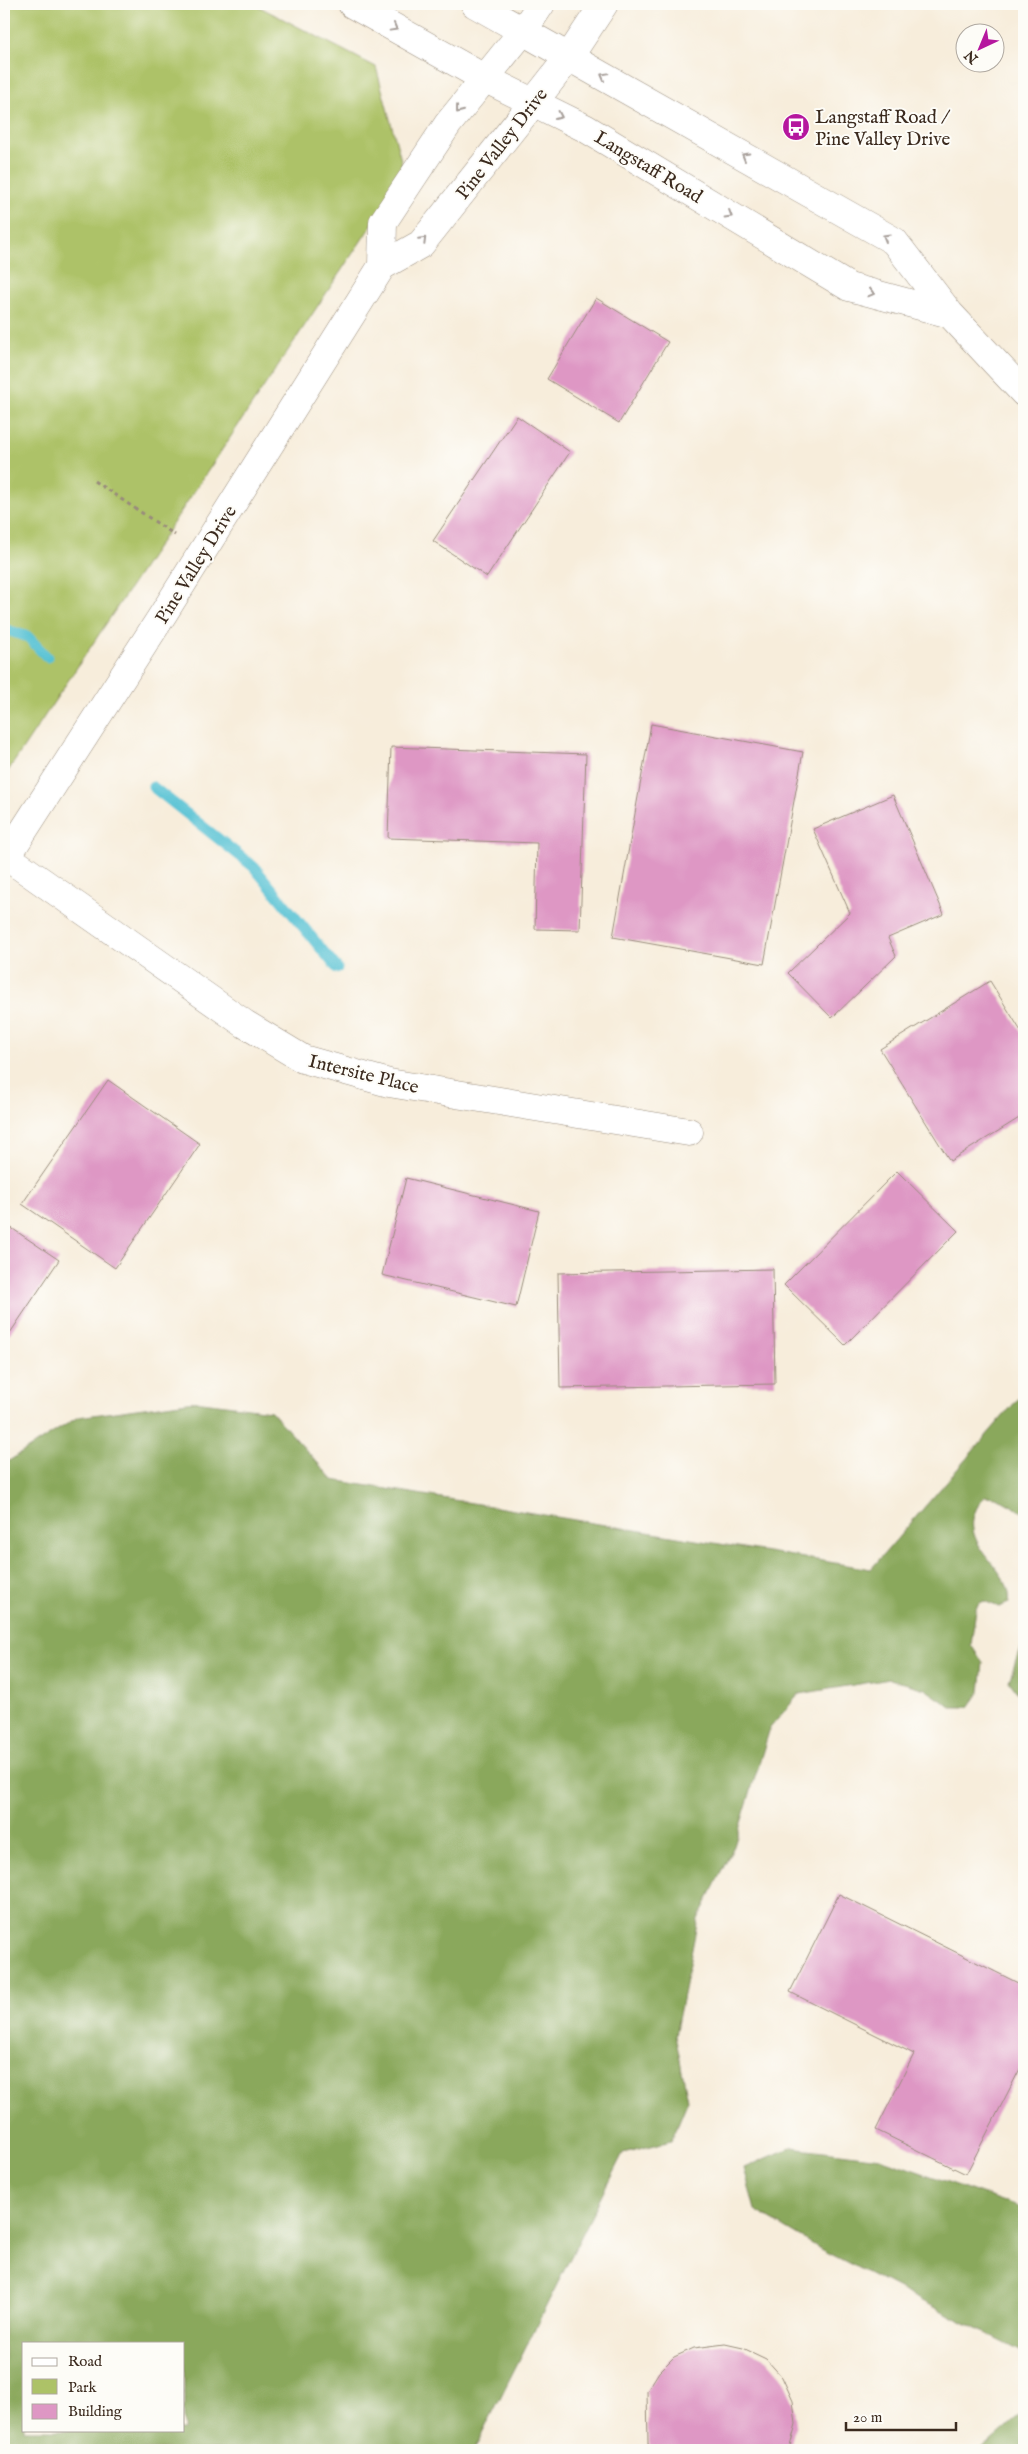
<svg xmlns="http://www.w3.org/2000/svg" width="1028" height="2454" viewBox="0 0 1028 2454" font-family="'IM FELL English',serif">
<style>
.green{fill:#adc267;stroke:#747642}
.forest{fill:#8aa85c;stroke:#62693d;fill-rule:evenodd}
.lines{fill:none;stroke-linecap:round;stroke-linejoin:round}
.stream{stroke:#58c2d4;stroke-width:11}
.building{fill:#de97c4}
.minor-casing{stroke:#998c7c;stroke-width:29}
.major-casing{stroke:#998c7c;stroke-width:29}
.path{stroke:#998c7c;stroke-width:3;stroke-dasharray:4 4;stroke-linecap:butt}
.minor{stroke:#fff;stroke-width:28}
.major{stroke:#fff;stroke-width:28}
.oneway{stroke:#a79f9a}
.labels{text-anchor:middle;stroke-width:4;stroke-linejoin:round;paint-order:stroke}
.poi-label{font-size:19px;fill:#3b2a1e;stroke:#fdfcf7;text-anchor:start}
.street-label{font-size:19px;fill:#3b2a1e;stroke:#fdfcf7}
</style>
<rect width="100%" height="100%" fill="#fdfcf7"/>
<filter id="ink" filterUnits="userSpaceOnUse"><feTurbulence type="fractalNoise" baseFrequency=".02" numOctaves="2"/><feDisplacementMap in="SourceGraphic" scale="10" xChannelSelector="R" yChannelSelector="G"/><feConvolveMatrix kernelMatrix="1 2 1 2 8 2 1 2 1" color-interpolation-filters="sRGB"/></filter>
<filter id="wash" filterUnits="userSpaceOnUse"><feTurbulence type="fractalNoise" baseFrequency=".0096" numOctaves="4" result="noise"/><feDisplacementMap in="SourceGraphic" scale="20" xChannelSelector="R" yChannelSelector="G"/><feGaussianBlur stdDeviation="1.12" result="paint"/><feColorMatrix in="noise" values="0 0 0 0 0 0 0 0 0 0 0 0 0 0 0 0 0 1.4 0 .05"/><feComposite in="paint" operator="in"/></filter>
<g filter="url(#wash)">
<rect width="100%" height="100%" fill="#f7eddb"/>
<!-- green -->
<path class="green" d="M4,4H254L376,67L405,175L4,777Z"/>
<!-- forest -->
<path class="forest" d="M1024,1392V1513L996,1497L985,1496C945,1543 1015,1565 1009,1603L999,1607L984,1601L978,1604L976,1609L971,1645L983,1663L980,1692L969,1707H951L925,1689L890,1679L799,1694L770,1728L734,1846L698,1919L675,2035L688,2100L671,2141L623,2153L474,2450H4V1464L78,1417L195,1401L271,1411L333,1480L871,1569ZM24,2343H184V2430H24Z
M1024,1643V1702L1009,1681L1021,1646Z
M792,2147L880,2158L1024,2209V2353L819,2248L755,2210L744,2168Z
M1024,2412V2450H981Z"/>
<g class="lines">
<!-- stream -->
<path class="stream" d="M4,629L28,637L47,657
M153,787L254,867L337,968"/>
</g>
<g id="blocks">
<!-- building -->
<path class="building" d="M596,298L668,342L619,423L547,379Z
M517,416L570,452L487,577L433,541Z
M651,724L803,752L764,964L613,937Z
M391,747L586,754L580,930L535,929L537,843L388,838Z
M893,795L944,914L888,938L896,956L832,1018L788,973L850,913L813,829Z
M990,981L1024,1036V1115L950,1161L880,1049Z
M108,1080L200,1144L115,1268L22,1204Z
M897,1171L958,1231L845,1345L784,1285Z
M406,1178L539,1211L516,1307L382,1275Z
M4,1223L59,1260L4,1342Z
M773,1269L775,1384L560,1388L558,1273Z
M839,1894L1024,1986V2061L966,2174L876,2130L914,2054L790,1992Z
M725,2344L743,2348L766,2359L782,2377L793,2401L796,2424L789,2450H650L648,2443L647,2391L659,2372L674,2357L694,2348Z"/>
</g>
</g>
<g filter="url(#ink)">
<use href="#blocks" fill-opacity="0" stroke="#998c7c" stroke-width="1"/>
<g class="lines">
<!-- minor casing -->
<g class="minor-casing">
<path id="minor" d="M382,266L383,222L448,124L523,31
M7,857L245,1024L303,1059L389,1083L689,1132
M4,861L160,619L382,266L421,244L533,103"/>
</g>
<!-- major casing -->
<g class="major-casing">
<path id="major" d="M352,4L484,78L585,128L849,287L950,314
M475,4L894,241L950,314L1024,393
M523,31L541,4
M533,103L569,57L604,4"/>
</g>
<!-- path -->
<path class="path" d="M94,481L175,535"/>
<!-- minor -->
<use href="#minor" class="minor"/>
<!-- major -->
<use href="#major" class="major"/>
</g>
<!-- one-way arrows -->
<defs><path id="oneway-chevron" d="M-2-3.5L2.5 0L-2 3.5" fill="none" stroke-width="1.6" stroke-linecap="round" stroke-linejoin="round" transform="scale(1.25)"/></defs>
<g class="oneway">
<use href="#oneway-chevron" transform="translate(394 28) rotate(29)"/>
<use href="#oneway-chevron" transform="translate(604 76) rotate(-151)"/>
<use href="#oneway-chevron" transform="translate(459 110) rotate(128)"/>
<use href="#oneway-chevron" transform="translate(559 116) rotate(25)"/>
<use href="#oneway-chevron" transform="translate(745 156) rotate(-150)"/>
<use href="#oneway-chevron" transform="translate(729 215) rotate(31)"/>
<use href="#oneway-chevron" transform="translate(886 237) rotate(-150)"/>
<use href="#oneway-chevron" transform="translate(423 240) rotate(-45)"/>
<use href="#oneway-chevron" transform="translate(871 293) rotate(15)"/>
</g>
</g>
<!-- icons -->
<defs>
<g id="bus-disc" transform="scale(1.4375)"><circle r="9.5" fill="#b5179e" stroke="#fdfcf7"/><path d="M-5-6H5V4H4V6H2V4H-2V6H-4V4H-5ZM-3.5-4V0h7V-4ZM-3.5 1.2v1.5H-2V1.2ZM2 1.2v1.5H3.5V1.2Z" fill="#fff"/></g>
</defs>
<g fill-rule="evenodd">
<use href="#bus-disc" x="796" y="127"/>
</g>
<g class="labels">
<!-- poi labels -->
<g class="poi-label">
<text x="815" y="123">Langstaff Road /<tspan x="815" dy="22">Pine Valley Drive</tspan></text>
</g>
<!-- street labels -->
<g class="street-label">
<text transform="translate(501 143) rotate(-52)" y="7">Pine Valley Drive</text>
<text transform="translate(649 166) rotate(31)" y="7">Langstaff Road</text>
<text transform="translate(195 564) rotate(-58)" y="7">Pine Valley Drive</text>
<text transform="translate(364 1073) rotate(14)" y="7">Intersite Place</text>
</g>
</g>
<!-- margin -->
<rect width="1028" height="2454" fill="none" stroke="#fdfcf7" stroke-width="20"/>
<!-- legend -->
<rect x="22" y="2342" width="162" height="90" fill="#fdfcf7" stroke="#afa8a0"/>
<rect x="32" y="2358" width="25" height="8" fill="#ffffff" stroke="#afa8a0"/>
<text x="68" y="2366" font-size="15" fill="#3b2a1e">Road</text>
<rect x="32" y="2379" width="25" height="15" fill="#adc267" stroke="#afa8a0"/>
<text x="68" y="2392" font-size="15" fill="#3b2a1e">Park</text>
<rect x="32" y="2404" width="25" height="15" fill="#de97c4" stroke="#afa8a0"/>
<text x="68" y="2416" font-size="15" fill="#3b2a1e">Building</text>
<!-- north arrow -->
<g transform="translate(980 48) rotate(224)"><circle r="24" fill="#fdfcf7" stroke="#afa8a0"/>
<path d="M0-4L9 19L0 12L-9 19Z" fill="#b5179e"/>
<text y="-8" font-size="14" font-weight="bold" text-anchor="middle" fill="#3b2a1e">N</text>
</g>
<!-- scale -->
<path d="M846 2422v8h110v-8" fill="none" stroke="#3b2a1e" stroke-width="2.5"/>
<text x="853" y="2422" font-size="15" fill="#3b2a1e" stroke="#fdfcf7" stroke-width="4" paint-order="stroke">20 m</text>
</svg>
